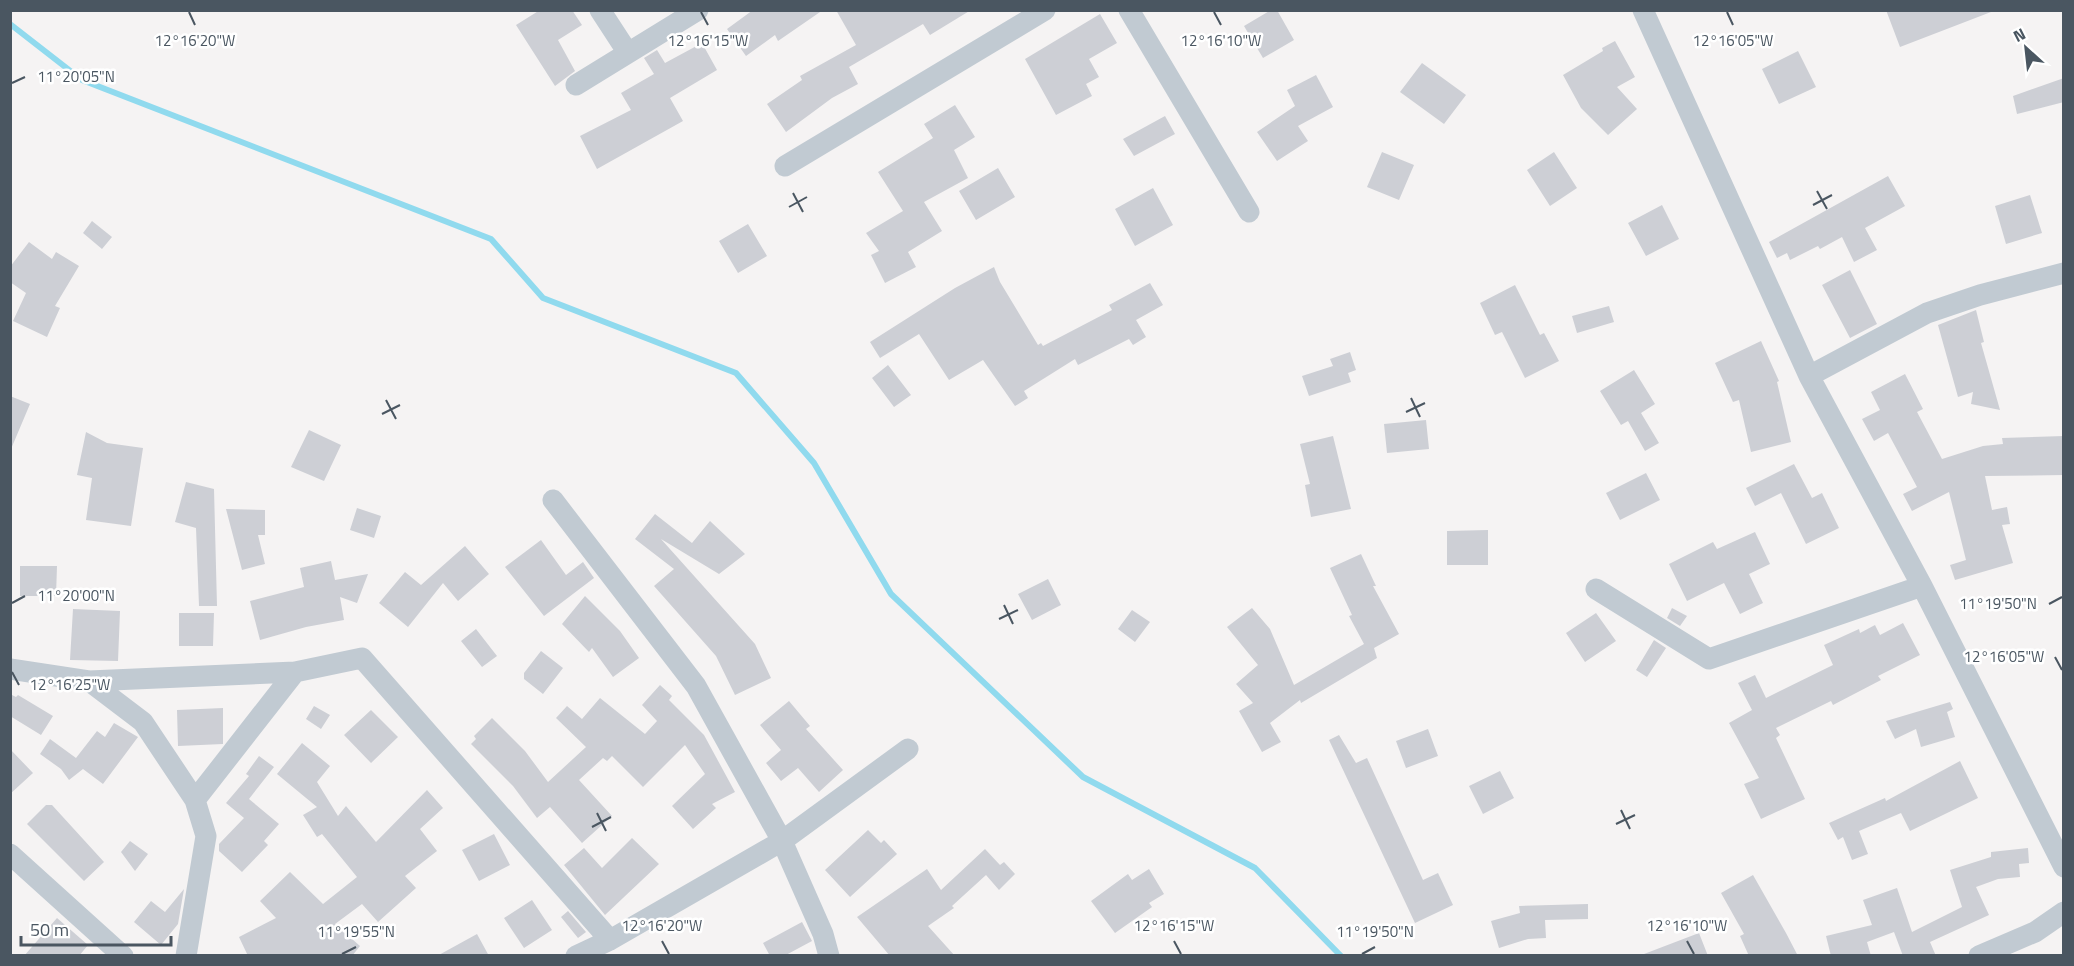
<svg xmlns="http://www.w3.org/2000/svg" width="2074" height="966" viewBox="0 0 2074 966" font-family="'Titillium Web',sans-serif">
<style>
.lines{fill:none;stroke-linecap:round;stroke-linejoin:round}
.stream{stroke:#90daee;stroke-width:6}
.building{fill:#cdcfd5}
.minor{stroke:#c1cad2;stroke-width:21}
.ticks{fill:none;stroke:#4a5661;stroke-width:2}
.ticks-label{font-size:15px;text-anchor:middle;fill:#4a5661;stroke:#fff;stroke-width:5;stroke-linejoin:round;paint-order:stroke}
</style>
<rect width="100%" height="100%" fill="#f5f3f3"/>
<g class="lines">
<!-- stream -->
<path class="stream" d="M10,24L82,80L491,239L543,298L736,373L814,463L891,594L1083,777L1255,868L1341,956"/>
</g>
<!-- building -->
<path class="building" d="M540,10H572L582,25L558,40L575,71L555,86L516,25Z
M753,10H823L778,41L775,35L746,56L727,29Z
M836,10H971L930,35L923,24L849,67L858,84L832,98L786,132L767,104L802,80L800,76L856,45Z
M1271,10H1277L1294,40L1263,58L1244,26Z
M1886,10H1991V12L1900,47Z
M1100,14L1117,43L1089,59L1099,77L1086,84L1092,96L1056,115L1025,59Z
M1615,41L1635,77L1617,87L1637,109L1608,135L1581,108L1563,75L1603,51L1602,48Z
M702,43L717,70L670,98L683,121L597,169L580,136L631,110L621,93L654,74L644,58L657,50L665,63Z
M1798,51L1816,87L1779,104L1762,69Z
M1422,63L1466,95L1444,124L1400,92Z
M1316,75L1333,107L1298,126L1308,141L1277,161L1257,132L1295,106L1287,90Z
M2064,78V102L2017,114L2013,96Z
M955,105L975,137L954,150L968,178L924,202L942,231L908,252L916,267L885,283L871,255L879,251L866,233L903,211L878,172L933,138L924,124Z
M1165,116L1175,134L1134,156L1123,139Z
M1382,152L1414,165L1399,200L1367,187Z
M1554,152L1577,188L1550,206L1527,170Z
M998,168L1015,197L976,220L959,191Z
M1888,176L1905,206L1865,228L1877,250L1854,262L1842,237L1820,249L1818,246L1790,260L1787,253L1777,258L1769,242Z
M1153,188L1173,225L1135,246L1115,209Z
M2030,195L2042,233L2006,244L1995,206Z
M1662,205L1679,239L1646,256L1628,223Z
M92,221L112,237L102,249L83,233Z
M748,224L767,256L738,273L719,241Z
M29,242L52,259L56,252L79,266L55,306L60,308L47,337L13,321L26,293L10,282V267Z
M994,267L1000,282L1038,345L1041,343L1043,346L1112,310L1109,305L1150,283L1163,305L1136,320L1146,337L1133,345L1129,339L1078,365L1075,359L1024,391L1028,398L1015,406L983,360L949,380L919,334L880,358L870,342L955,288Z
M1850,270L1877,324L1850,338L1822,285Z
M1515,285L1540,335L1544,333L1559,361L1525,378L1502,332L1495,335L1480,303Z
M1609,306L1614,322L1577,333L1572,316Z
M1976,310L1984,342L1981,343L2000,410L1971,404L1973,392L1958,397L1938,325Z
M1761,341L1779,381L1777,382L1791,442L1751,452L1739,400L1733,402L1715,363Z
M1350,352L1356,370L1348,373L1351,382L1309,396L1302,376L1333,366L1330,359Z
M888,365L911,395L894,407L872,378Z
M1634,370L1655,404L1641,413L1659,443L1645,451L1628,421L1621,425L1600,391Z
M1905,374L1923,409L1917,412L1942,459L1983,446L2003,444L2002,438L2064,436V475L1985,476L1992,510L2007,507L2010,524L2002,525L2013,563L1955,580L1950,565L1966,560L1949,492L1912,511L1903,494L1917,487L1888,433L1874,441L1862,419L1880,410L1871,392Z
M10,396L30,404L11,449H10Z
M1426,420L1429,449L1387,453L1384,424Z
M309,430L341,445L324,481L291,467Z
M86,432L107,443L143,448L131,526L86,520L92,478L77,475Z
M1333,436L1351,509L1311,517L1305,485L1310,484L1300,444Z
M1794,464L1812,498L1822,493L1839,528L1806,544L1781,493L1755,506L1746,488Z
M1646,473L1660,500L1620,520L1606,493Z
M186,482L214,489L217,606H199L196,528L175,522Z
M357,508L381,516L374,538L350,530Z
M226,509L265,510V535H258L265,564L242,570Z
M655,514L692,543L710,521L745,554L719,574L661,539L755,644L771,678L735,695L716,656L654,586L674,569L635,539Z
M1488,530V565H1447V531Z
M1755,532L1770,564L1749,574L1763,603L1740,614L1724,583L1687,601L1669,564L1713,542L1717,549Z
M541,540L566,575L583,562L594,578L544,616L505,567Z
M465,546L489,574L458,601L443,583L408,627L379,603L405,572L421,585Z
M1361,554L1376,586H1373L1399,634L1374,648L1377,658L1301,703L1300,700L1270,723L1281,742L1262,752L1239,711L1253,703L1236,684L1258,665L1227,627L1252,608L1270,629L1294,685L1364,644L1349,616L1352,615L1330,568Z
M331,561L335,580L368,574L357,603L340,597L344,620L306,627L260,640L250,601L304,587L300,568Z
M20,566H57L56,596H20Z
M1048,579L1061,605L1032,620L1018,594Z
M585,596L620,631L639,658L613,677L592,648L589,652L562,624Z
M1672,608L1687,616L1680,626L1667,618Z
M73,609L120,611L118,661L70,660Z
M1132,610L1150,622L1135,642L1118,629Z
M179,613H214L213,646H179Z
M1596,613L1616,641L1585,662L1566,633Z
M1903,623L1920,655L1878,676L1881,680L1833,705L1831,701L1776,728L1780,735L1776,738L1805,799L1761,819L1744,784L1759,778L1729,723L1752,710L1738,683L1755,675L1766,698L1833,665L1824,645L1859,629L1860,633L1875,625L1880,635Z
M476,629L497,656L482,667L461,641Z
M1654,640L1666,648L1647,677L1636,670Z
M541,651L563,668L543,694L524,679V673Z
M660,685L672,696L669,700L704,735L735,792L712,804L716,808L693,829L672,806L705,774L685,745L643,787L612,756L607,761L603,758L579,780L612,816L582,843L550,807L537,818L513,786L471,744L476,739L474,736L492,718L525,751L548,782L586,747L556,718L567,706L582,719L600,698L645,734L657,721L642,705Z
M10,694L16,697L18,695L53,716L41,735L10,716Z
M789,701L810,726L806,729L843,770L819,792L798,768L781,781L766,763L781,750L760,725Z
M1950,702L1953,709L1947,712L1955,737L1921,747L1916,729L1895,739L1886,721Z
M314,706L330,715L321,729L306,719Z
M223,708V744L178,746L177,710Z
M371,710L398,737L371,763L344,735Z
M114,723L138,737L103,784L83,769L69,780L61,769L40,754L50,739L76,758L97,731L105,737Z
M1428,729L1438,756L1406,768L1396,741Z
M1339,735L1356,763L1367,758L1423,880L1438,873L1453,905L1415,923L1329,740Z
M302,743L330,766L317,782L338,816L346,806L376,842L427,790L443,808L420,829L437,851L405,876L416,888L378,922L362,904L335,924L360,946L352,956H248L239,937L276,918L260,901L290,872L323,904L357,877L322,834L317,837L303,815L317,807L277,774Z
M10,749L33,773L10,794Z
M259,756L274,767L249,799L279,824L264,841L268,845L242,872L219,851V844L244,818L226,803L249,776L246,774Z
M1960,761L1978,798L1910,831L1901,813L1859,831L1868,854L1852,860L1843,837L1838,840L1829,823L1885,798L1886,801Z
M1500,771L1514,798L1483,814L1469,786Z
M46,805H52L104,862L84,881L27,824Z
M868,830L881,843L884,840L897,854L850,897L825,870Z
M494,834L510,865L479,881L462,850Z
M632,838L659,864L605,915L564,865L584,848L602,868Z
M130,841L148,854L135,871L121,852Z
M2028,848L2029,863L2019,864L2020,877L1998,879L1976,887L1989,915L1930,942L1936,956H1903L1894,932L1867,942L1871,956H1831L1826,936L1872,925L1863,900L1897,888L1912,932L1962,907L1950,870L1991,857V852Z
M985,849L1000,865L1004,862L1015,874L999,890L986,875L952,906L954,908L928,926L955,956H890L857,917L927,869L941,890Z
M1149,869L1164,894L1149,903L1152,907L1115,933L1091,901L1128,874L1132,880Z
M1753,875L1786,933L1798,956H1749L1740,936L1744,934L1721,893Z
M184,889L178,924L161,945L134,922L151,901L165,912Z
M532,900L552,930L524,948L504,918Z
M1588,904V919L1545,920L1546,938L1528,939L1499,948L1491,921L1520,913L1519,906Z
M568,911L586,932L578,938L561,917Z
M57,918L88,945L79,956H24Z
M802,922L812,941L784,956H770L763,943Z
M1699,933L1708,956H1645L1644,954Z
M477,934L489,956H437Z"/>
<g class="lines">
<!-- minor -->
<path class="minor" d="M600,10L628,53
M1129,10L1249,212
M1643,10L1809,376L1922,586L2064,867
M576,85L698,10
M785,166L1045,10
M1809,376L1927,313L1980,295L2064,273
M553,500L696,686L782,841L823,934L829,956
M1596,589L1709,659L1922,586
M10,669L89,681L295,672L362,658L610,940
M89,681L143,722L195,800L206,836L186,956
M195,800L295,672
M10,854L123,956
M576,956L610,940L782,841L908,749
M1979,956L2035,932L2064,912"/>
</g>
<!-- ticks -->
<path class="ticks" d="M189,12L195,25M701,12L708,25M1214,12L1221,25M1727,12L1733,25M12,83L25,77M1817,191L1827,209M793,193L803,212M1813,205L1832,195M789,207L807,197M1411,398L1420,417M386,400L396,419M1406,412L1425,403M382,414L400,405M12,603L25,596M2049,604L2062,597M1004,605L1013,624M999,619L1018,610M2055,657L2062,670M12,672L19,685M1621,810L1630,829M597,813L606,831M1616,824L1635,815M592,827L611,817M662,941L669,954M1174,941L1181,954M1687,941L1694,954M342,954L356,947M1362,954L1375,947"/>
<g class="ticks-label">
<text x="195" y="46">12°16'20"W</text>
<text x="708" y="46">12°16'15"W</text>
<text x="1221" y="46">12°16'10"W</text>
<text x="1733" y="46">12°16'05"W</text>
<text x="76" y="82">11°20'05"N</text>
<text x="76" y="601">11°20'00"N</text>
<text x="1998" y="609">11°19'50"N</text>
<text x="2004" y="662">12°16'05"W</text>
<text x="70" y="690">12°16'25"W</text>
<text x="662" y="931">12°16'20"W</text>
<text x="1174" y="931">12°16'15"W</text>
<text x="1687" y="931">12°16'10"W</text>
<text x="356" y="937">11°19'55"N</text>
<text x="1375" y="937">11°19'50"N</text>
</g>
<!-- border -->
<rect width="2074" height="966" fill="none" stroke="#4a5661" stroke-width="24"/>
<!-- north arrow -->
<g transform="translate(2026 48) rotate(333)" stroke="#ffffff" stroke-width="4.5" paint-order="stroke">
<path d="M0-4.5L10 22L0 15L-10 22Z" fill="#4a5661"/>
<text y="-9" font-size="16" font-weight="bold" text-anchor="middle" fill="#4a5661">N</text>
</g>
<!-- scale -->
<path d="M21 936v9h150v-9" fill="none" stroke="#4a5661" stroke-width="3"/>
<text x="30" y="936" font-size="18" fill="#4a5661" stroke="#ffffff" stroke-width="4.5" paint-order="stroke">50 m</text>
</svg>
